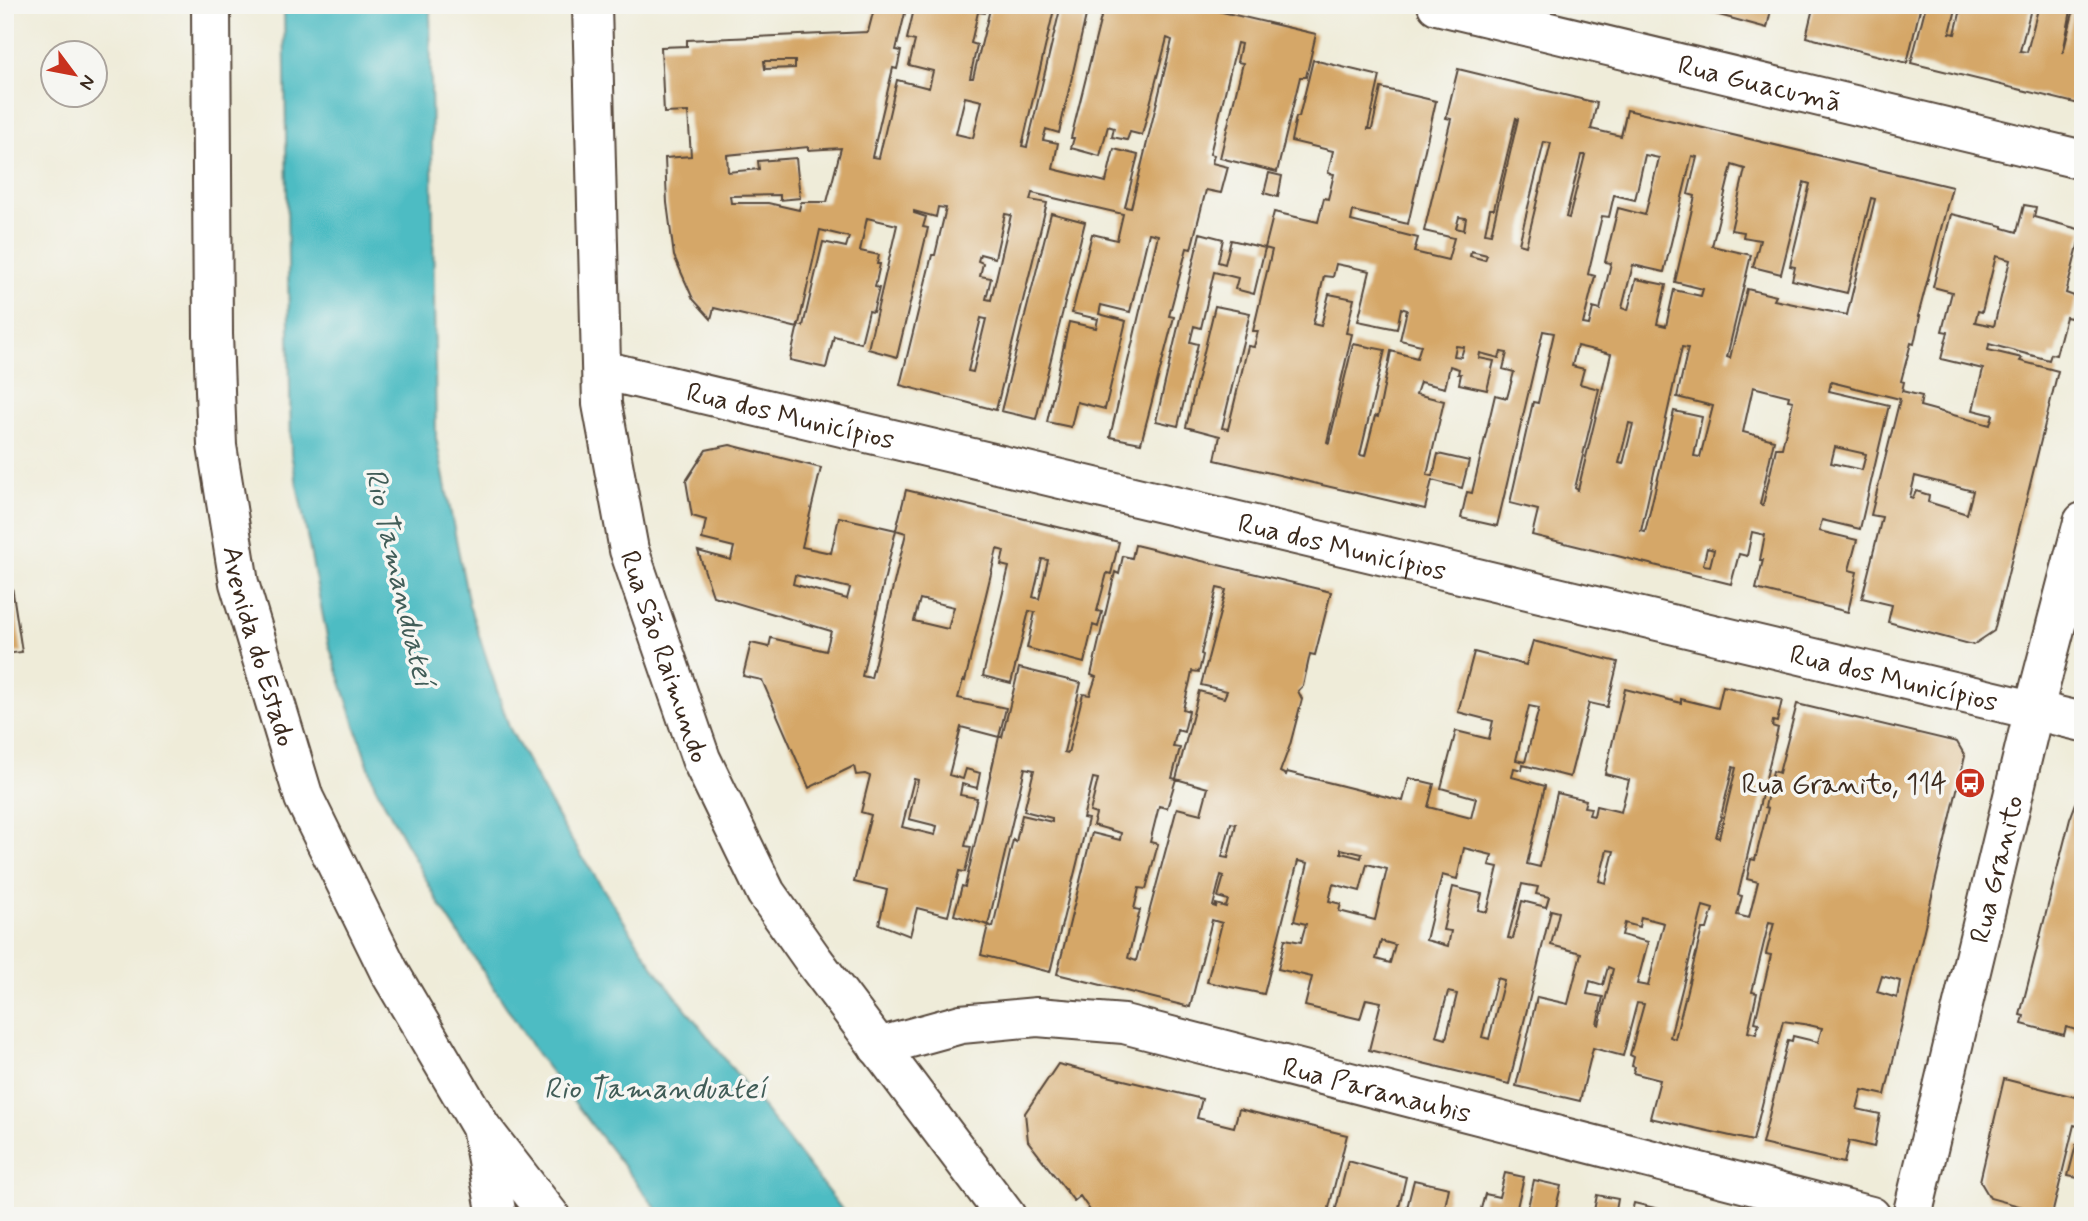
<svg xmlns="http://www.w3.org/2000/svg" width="2088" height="1221" viewBox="0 0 2088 1221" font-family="Mynerve,sans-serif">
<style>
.water{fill:#4dbcc3;stroke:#447370;stroke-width:2}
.building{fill:#d5a768;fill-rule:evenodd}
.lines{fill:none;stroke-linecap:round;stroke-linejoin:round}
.street-casing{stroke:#56473a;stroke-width:42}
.secondary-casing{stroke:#56473a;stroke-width:42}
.highway-casing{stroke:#56473a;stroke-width:42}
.street{stroke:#fff;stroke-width:38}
.secondary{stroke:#fff;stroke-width:38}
.highway{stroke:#fff;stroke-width:38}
.labels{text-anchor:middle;stroke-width:7;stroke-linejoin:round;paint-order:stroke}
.street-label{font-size:28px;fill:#3b2a1e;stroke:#f6f6f2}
.poi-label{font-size:28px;fill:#3b2a1e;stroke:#f6f6f2;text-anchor:end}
.water-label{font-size:30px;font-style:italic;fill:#415d58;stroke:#f6f6f2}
</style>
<rect width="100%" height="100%" fill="#f6f6f2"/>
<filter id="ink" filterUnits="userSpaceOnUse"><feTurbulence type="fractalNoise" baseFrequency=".0143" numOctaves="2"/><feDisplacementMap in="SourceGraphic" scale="14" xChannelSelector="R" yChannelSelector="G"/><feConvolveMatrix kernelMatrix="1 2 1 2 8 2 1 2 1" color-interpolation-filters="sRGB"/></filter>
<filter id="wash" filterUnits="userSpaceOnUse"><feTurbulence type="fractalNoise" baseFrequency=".00686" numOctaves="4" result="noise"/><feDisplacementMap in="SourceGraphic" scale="28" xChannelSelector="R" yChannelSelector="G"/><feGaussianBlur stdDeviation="1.57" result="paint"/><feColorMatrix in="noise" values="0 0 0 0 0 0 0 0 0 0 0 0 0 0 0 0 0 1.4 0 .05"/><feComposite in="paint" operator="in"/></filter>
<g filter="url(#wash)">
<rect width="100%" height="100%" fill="#efecd9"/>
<!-- water -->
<path class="water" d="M284,5H430L436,438L469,605L509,727L563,827L655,969L847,1216H662L537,1054L438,902L375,786L328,642L291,454Z"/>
<g id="blocks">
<!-- building -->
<path class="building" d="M875,5H907L896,50L901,51L897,69L893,68L872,157L879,158L897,80L929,88L933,71L909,65L915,41L907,39L915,5H987L985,13L978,12L971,43L977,45L970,78H973L991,5H1055L1022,146L1027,147L1061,5L1088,7L1059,133L1046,129L1043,140L1058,143L1053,169L1106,182L1114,149L1138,155L1125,207L1131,208L1172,40L1167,38L1142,135L1130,132L1127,140L1112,137L1114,128L1108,126L1100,156L1071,148L1074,138H1071L1104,5H1192L1316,34L1306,77H1300L1277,172L1220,158L1243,63L1237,62L1241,44L1237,43L1210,154L1214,155L1212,163L1228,167L1221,193L1206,190L1191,249L1187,248L1169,316L1174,317L1141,443L1110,437L1158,235L1149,233L1130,312L1101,305L1099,314L1126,321L1105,409L1077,402L1071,427L1047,422L1069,322L1096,328L1098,319L1072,313L1092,234L1117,240L1123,214L1032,193L1030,200L1047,203L996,410L900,385L932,255H935L946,208L938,207L936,217L914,211V213L926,217L923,227L928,228L897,357L868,349L897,225L867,218L860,251L879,255L877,264H880L875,287L879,288L873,312L869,311L861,343L834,336L826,368L790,360L798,325L803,326L823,242L846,247L849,237L820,230L798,328L714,308L711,319L693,299L674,256L667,203L665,158L691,156L688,112L664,113L661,47L687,46V40L868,32ZM764,61H795V68L765,69ZM965,97L982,101L973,138L956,134ZM808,147V150L841,148L827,202H801L799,210L768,203H731L730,196L780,195V200L800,198L796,158L758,161L759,169L728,172L727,155ZM1005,214L1011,215L991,300L986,299L991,278L980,276L983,263L978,261L980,254L995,258ZM981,318L986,319L973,372L968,371Z
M1682,5H1772L1767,28Z
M1817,5H1921L1907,63L1806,37L1813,8L1816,9Z
M1926,5H1957L1950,33L1955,34L1962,5H2032L2020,51L2027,52L2039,5H2072L2063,53L2075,5H2083V105L1911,63Z
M1313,60L1380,76L1368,129H1372L1381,88L1436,101L1408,224L1353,211L1351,221L1418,238L1414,252L1448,260L1454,238L1424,231L1451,119L1446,118L1458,69L1597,103L1591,129L1621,136L1627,110L1952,187L1918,316H1920L1914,344L1911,343L1901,381L1904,382L1902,391L1922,396L1920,406L1990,425L1993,415L1973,410L1983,369L1941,359L1948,332L1942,331L1952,292L1933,287L1951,214L2003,226V228L2017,232L2024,205L2036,207L2034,217L2082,230L2066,293L2077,297L2071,318L2066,317L2056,355L2051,354L2049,360L1989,344L1988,350L2022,358L2020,361L2058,371L1994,631L1973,645L1888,622L1892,605L1862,598L1882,517L1871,515L1900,399L1831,382L1829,391L1889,405L1860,529L1822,520L1819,531L1857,540L1849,570L1857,572L1848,612L1756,589L1763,560H1760L1765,535L1752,532L1747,556L1739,554L1731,584L1532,535L1538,510L1510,503L1533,402L1538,403L1554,333L1543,331L1497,526L1461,518L1467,492L1472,493L1495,395L1507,398L1514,372L1503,369L1507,353L1501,352L1499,358L1480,353L1479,358L1494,361L1487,390L1459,384L1461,374H1458L1459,369L1450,366L1445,388L1420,382L1416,394L1444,401L1427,475L1433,476L1438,454L1469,461L1462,488L1432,480L1425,509L1215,460L1220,436L1186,427L1215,306L1250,313L1222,428L1228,429L1248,346L1254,347L1258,331H1253L1272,250L1265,248L1274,212L1318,222L1324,198L1328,199L1334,174L1328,173L1333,151L1291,141L1296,117H1299ZM1516,118L1518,119L1491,234L1485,233L1490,209H1494ZM1544,142L1551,143L1526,246L1519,244ZM1581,155H1585L1569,218L1566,217ZM1645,155L1659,158L1645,215L1618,208L1605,262L1611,263L1600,310L1593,308L1589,325L1583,324L1595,276L1588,274L1602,216L1609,217L1614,195L1635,200ZM1692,156L1697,157L1688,194L1695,196L1675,282L1703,289L1701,296L1674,290L1666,326L1657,324L1666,285L1636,279L1628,310L1622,308L1633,265L1664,272ZM1732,165L1745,169L1731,230L1744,232L1743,237L1760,240L1753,267L1781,274L1804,182L1810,184L1790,266L1795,267L1792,280L1847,293L1871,198L1875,199L1847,315L1774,300L1776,296L1747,289L1730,358L1727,357L1751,255L1712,246ZM1459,217L1466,218L1464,230L1456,228ZM1471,251L1487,255L1485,260L1470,256ZM1996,256L2010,260L1994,326L1975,322L1978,311L1982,312ZM1336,264L1370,271L1358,321L1397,329L1401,308L1407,310L1400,340L1421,345L1417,358L1391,351L1378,417L1375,416L1365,456L1360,455L1385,350L1353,344L1329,443L1327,442L1352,334L1346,333L1354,299L1329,294L1321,326L1313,324L1324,276L1333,277ZM1456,346L1464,347L1461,357L1454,356ZM1577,346L1611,354L1578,490L1575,488L1599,389L1580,384L1584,369L1572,366ZM1682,347L1688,348L1677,397L1713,406L1700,457L1694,456L1702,417L1674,411L1645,532L1641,531ZM1753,387L1789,396L1788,400L1793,401L1782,448H1776L1763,505L1760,504L1774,440L1743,432ZM1629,423L1633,424L1623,464L1619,463ZM1835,447L1866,454L1862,470L1831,463ZM1915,476L1973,491L1967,514L1928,502L1929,495L1916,491L1913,498L1910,497ZM1707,548L1714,550L1710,566L1703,565Z
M1269,173L1282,176L1278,197L1264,193Z
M1051,213L1085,222L1036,419L1001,411Z
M1200,233L1223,239L1218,262L1225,264L1231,240L1265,248L1254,294L1235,289L1238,278L1214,272L1201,328L1194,326L1190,342L1198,344L1178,426L1156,421Z
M730,445L821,468L802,547L831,553L839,517L896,530L906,490L1119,542L1111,574L1107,573L1097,611L1102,612L1098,627L1093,625L1084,663L1027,648L1035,612L1029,611L1011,683L983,676L1009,567L1001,565L1004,551L997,549L965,681L963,680L958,698L1006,708L999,737H1002L1019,668L1081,683L1064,752L1068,753L1083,694L1090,695L1096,677L1091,675L1115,572L1119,574L1123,556L1132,558L1135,545L1331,592L1315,655L1310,654L1303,686L1298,691L1302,699L1290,745L1280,772L1286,775L1287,772L1403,801L1409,778L1434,784L1428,807L1471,818L1476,798L1441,788L1456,731L1489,739L1493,721L1458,712L1474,652L1526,665L1533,641L1618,662L1607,707L1589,703L1570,777L1523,765L1522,770L1514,768L1512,777L1545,786L1527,864L1540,867L1557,793L1586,800L1584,807L1591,808L1589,815L1594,816L1596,806L1621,812L1629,780L1605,774L1625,689L1681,703V699L1718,708L1723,686L1782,700L1777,722L1773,721L1772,726L1778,728L1738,895L1742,896L1737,915L1749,918L1758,882L1747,879L1751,859L1755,860L1768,808L1765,807L1773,771L1779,773L1797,704L1957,742L1965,756L1885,1095L1862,1090L1857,1109L1880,1114L1874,1147L1849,1141L1844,1163L1762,1144L1788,1040L1792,1041L1793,1036L1818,1042L1822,1028L1804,1024L1783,1021L1753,1141L1650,1118L1660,1080L1633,1073L1635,1067L1632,1066L1634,1057L1630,1055L1644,1004L1637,1003L1623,1056L1593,1048L1580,1101L1516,1086L1537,997L1568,1004L1581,953L1551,945L1559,912L1551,910L1509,1084L1369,1050L1381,1002L1366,999L1360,1019L1305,1006L1312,977L1278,969L1285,939L1301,942L1303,934L1306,924L1294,921L1308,863L1298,861L1264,994L1207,982L1222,923L1212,920L1190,1007L1057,974L1092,833L1120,840L1121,833L1093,825L1096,814L1090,812L1098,779L1093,778L1083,818L1088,819L1050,972L981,955L988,925L993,927L1013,840L1016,842L1022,815L1052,822V818L1024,811L1034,770L1025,768L988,925L954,915L962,886L965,887L999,737L961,727L949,775L963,779L966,769L980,773L977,788L962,784L960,795L977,798L965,846L971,847L965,872L959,871L948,916L917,908L910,936L879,924L887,890L854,882L871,815L861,812L870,776L865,774L856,775L854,766L809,788L762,680L743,676L751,643L769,647L771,638L826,651L831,631L713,596L698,551L731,560L734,547L702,539L706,520L692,516L686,481L706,450ZM896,530L906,533L871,678L862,676ZM1042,559L1048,560L1039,599L1033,597ZM795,575L850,588L847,599L793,584ZM1217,588L1226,590L1201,685L1227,691L1224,698L1199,691L1176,779L1208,788L1201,814L1177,808L1136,961L1128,958L1140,910L1134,909L1139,888L1146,889L1158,844L1150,842L1159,806L1167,808L1176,779L1172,778L1180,748L1173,747L1177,730L1184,732L1189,711L1183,709L1190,681L1192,671L1199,672L1203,655L1201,654ZM920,599L954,607L948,629L914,621ZM1529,706L1539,708L1525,762L1516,760ZM1733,767L1736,768L1719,838L1716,837ZM914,779L918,780L909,819L937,826L935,835L902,827ZM1231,823L1236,824L1228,858L1222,857ZM1464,848L1492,855L1489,865L1498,867L1487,912L1478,910L1482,894L1453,887L1443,930L1451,931L1448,946L1426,940L1442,875L1457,879ZM1341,849L1362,854L1361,858L1341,853ZM1607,850L1614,851L1606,883L1599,881ZM1367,864L1387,869L1375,920L1339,911L1341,904L1329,901L1333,884L1360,891ZM1221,875L1224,876L1218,897L1228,900L1226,907L1216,904V907L1213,906ZM1522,884L1538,887L1536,894L1549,897L1546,907L1522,901L1513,939L1508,938ZM1703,906L1713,909L1707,929H1702L1675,1039L1670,1037ZM1641,917L1664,923L1648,986L1637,984L1648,942L1622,935L1625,923L1639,927ZM1769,922L1774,923L1766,954L1771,955L1755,1022L1759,1023L1756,1034L1748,1032L1757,993L1752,992ZM1381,941L1395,945L1390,963L1376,959ZM1608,967L1613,969L1599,1025L1597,1024L1603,997L1587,994L1590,981L1603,985ZM1882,976L1900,981L1897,998L1877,992ZM1497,978L1504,980L1489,1039L1482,1037ZM1448,992L1457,994L1446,1039L1436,1036Z
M5,541L22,652L5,654Z
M2083,797V1032L2066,1027L2064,1035L2022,1024L2024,1016L2020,1015L2070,819L2076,803Z
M1058,1064L1202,1099L1197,1118L1234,1127L1239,1109L1347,1135L1327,1216H1094L1080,1196L1074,1201L1028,1141L1025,1113Z
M2004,1079L2083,1099L2081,1127L2074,1125L2052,1215L1990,1198L1980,1181Z
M2076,1145L2083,1147V1179L2068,1176Z
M1348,1161L1406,1177L1397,1216H1334Z
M1505,1173L1524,1177L1515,1216H1479L1485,1194L1499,1197Z
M1414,1180L1449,1188L1443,1216H1405Z
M1534,1180L1561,1186L1554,1216H1526Z
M1597,1195L1618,1199L1615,1216H1593Z
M1634,1203L1684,1215V1216H1631Z"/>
</g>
</g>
<g filter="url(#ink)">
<use href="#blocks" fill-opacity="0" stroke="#56473a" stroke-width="2"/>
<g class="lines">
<!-- street casing -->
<g class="street-casing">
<g id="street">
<path id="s1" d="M1437,5L2083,160"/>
<path id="s2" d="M602,370L2083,722"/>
<path id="s3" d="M878,1047L961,1024L1037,1017L1124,1024L1871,1216"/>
<path id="s4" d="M1912,1216L2034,709L2083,522"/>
</g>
</g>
<!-- secondary casing -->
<g class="secondary-casing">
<path id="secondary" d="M481,1127L497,1216"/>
</g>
<!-- highway casing -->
<g class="highway-casing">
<g id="highway">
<path id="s5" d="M211,5L213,334L217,446L239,583L304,798L389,971L481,1127L550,1216"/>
<path id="s6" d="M592,5L602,404L629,550L701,759L766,893L814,961L1006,1216"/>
</g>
</g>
<!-- street -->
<use href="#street" class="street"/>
<!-- secondary -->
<use href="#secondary" class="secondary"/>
<!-- highway -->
<use href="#highway" class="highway"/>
</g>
</g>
<!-- icons -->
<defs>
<g id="bus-disc" transform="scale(1.575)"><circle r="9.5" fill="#c8321e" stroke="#f6f6f2"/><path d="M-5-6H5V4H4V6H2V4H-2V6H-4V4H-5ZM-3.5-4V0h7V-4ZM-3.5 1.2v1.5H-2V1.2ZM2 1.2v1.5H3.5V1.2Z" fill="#fff"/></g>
</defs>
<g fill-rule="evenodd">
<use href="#bus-disc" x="1970" y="783"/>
</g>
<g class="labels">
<!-- street labels -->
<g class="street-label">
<text dy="10" stroke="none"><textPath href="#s1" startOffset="332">Rua Guacumã</textPath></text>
<text dy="10" stroke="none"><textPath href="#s2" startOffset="194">Rua dos Municípios</textPath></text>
<text dy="10" stroke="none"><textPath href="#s2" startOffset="761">Rua dos Municípios</textPath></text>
<text dy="10" stroke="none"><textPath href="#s5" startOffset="646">Avenida do Estado</textPath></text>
<text dy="10" stroke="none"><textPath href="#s6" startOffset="660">Rua São Raimundo</textPath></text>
<text dy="10" stroke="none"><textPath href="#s2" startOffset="1328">Rua dos Municípios</textPath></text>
<text dy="10" stroke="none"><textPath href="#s4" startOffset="357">Rua Granito</textPath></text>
<text dy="10" stroke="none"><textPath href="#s3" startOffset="511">Rua Paranaubis</textPath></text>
</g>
<!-- poi labels -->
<g class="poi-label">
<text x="1947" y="793">Rua Granito, 114</text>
</g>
<!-- water labels -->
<g class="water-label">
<text transform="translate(400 577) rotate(77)" y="10">Rio Tamanduateí</text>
<text x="655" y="1098">Rio Tamanduateí</text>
</g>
</g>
<!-- margin -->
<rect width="2088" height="1221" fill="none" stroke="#f6f6f2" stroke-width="28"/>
<!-- north arrow -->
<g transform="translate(74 74) rotate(122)"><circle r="33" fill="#f6f6f2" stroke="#aba49d" stroke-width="2"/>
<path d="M0-5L12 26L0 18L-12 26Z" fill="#c8321e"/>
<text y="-10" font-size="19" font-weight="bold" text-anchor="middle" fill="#3b2a1e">N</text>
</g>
</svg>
